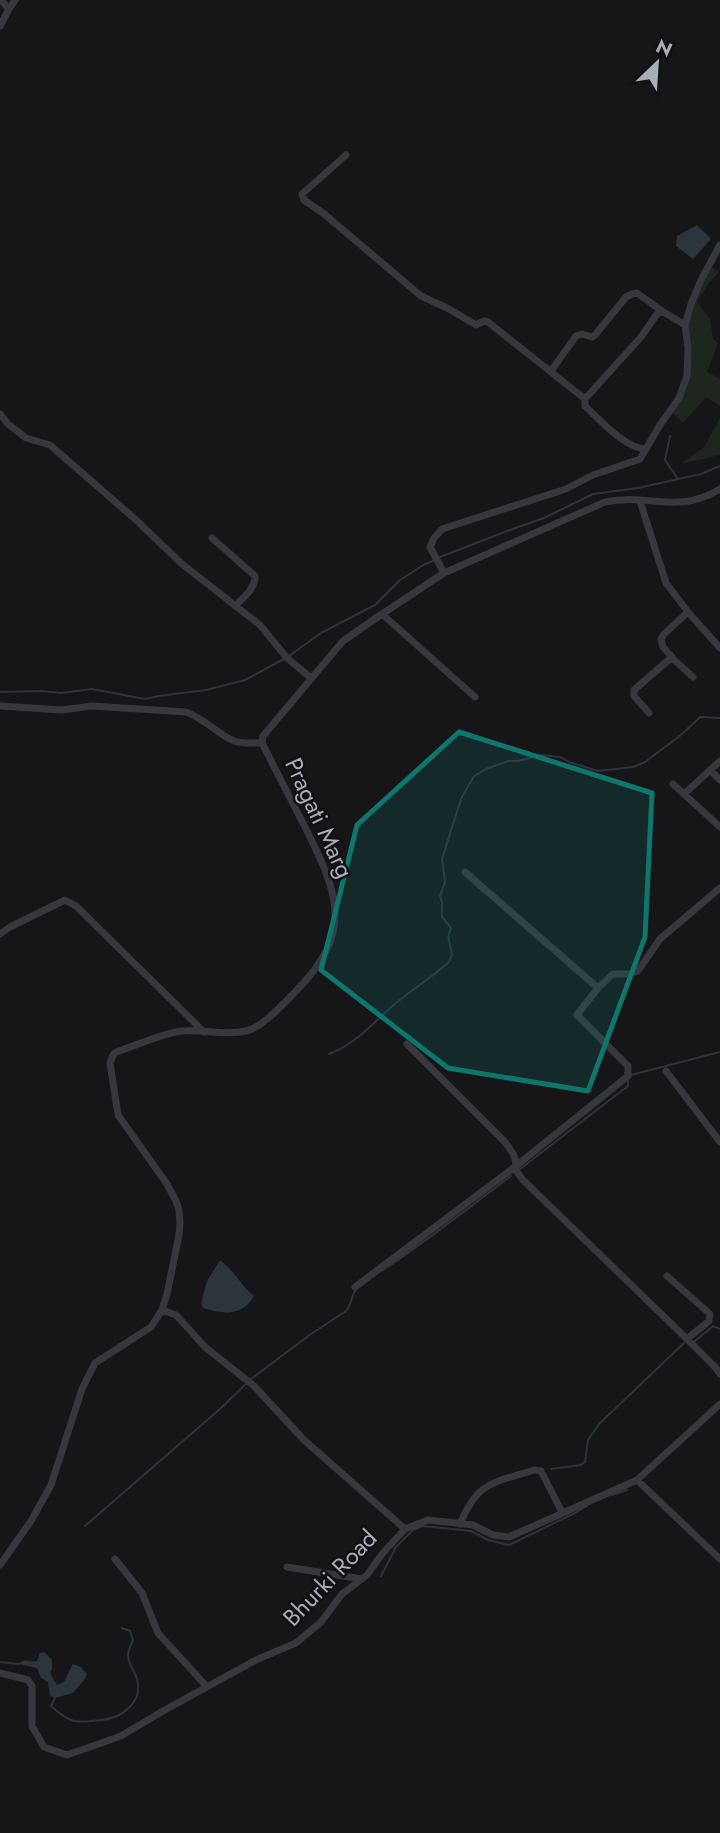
<svg xmlns="http://www.w3.org/2000/svg" width="720" height="1833" viewBox="0 0 720 1833" font-family="Jost,sans-serif">
<style>
.green{fill:#1e261f}
.water{fill:#2c353c}
.lines{fill:none;stroke-linecap:round;stroke-linejoin:round}
.stream{stroke:#2c353c;stroke-width:2}
.street{stroke:#37383d;stroke-width:7}
.marked{fill:#0f766e;fill-opacity:0.2;stroke:#0f766e;stroke-width:5;stroke-linejoin:round}
.labels{text-anchor:middle;stroke-width:5;stroke-linejoin:round;paint-order:stroke}
.street-label{font-size:24px;fill:#a8adb8;stroke:#111113}
</style>
<rect width="100%" height="100%" fill="#161618"/>
<!-- green -->
<path class="green" d="M712,267L719,272L709,283L697,302L710,319L713,339L718,343L707,372L720,379V406L706,397L683,423L670,410L687,376L685,325L691,304Z
M720,418V455L681,464L704,447Z"/>
<!-- water -->
<path class="water" d="M697,225L711,239L693,259L676,246L677,236Z
M220,1260C233,1270 241,1285 254,1296C242,1317 223,1314 203,1308L201,1303L207,1281Z
M44,1652L52,1660V1669L50,1673L57,1685L64,1682L73,1664L81,1667L87,1674L85,1679L73,1693L55,1698L50,1695L48,1682L41,1678L37,1668L19,1664C24,1657 30,1663 37,1661L40,1653Z"/>
<g class="lines">
<!-- stream -->
<path class="stream" d="M670,436L665,460L678,479
M440,557L510,530L544,518L593,494L638,488L701,474L720,466
M289,656L321,633L375,605L400,580L425,564L435,560
M0,692L42,691L61,693L92,689L145,699L159,696L206,690L245,680L284,659
M329,1054C354,1044 370,1027 389,1009C408,992 430,979 449,962L452,954C450,942 446,940 451,928L442,917V903L440,896L445,882L442,859L461,799L474,776L486,769L508,761H518L541,755L560,757L569,762L598,771L633,767L645,762L681,735L700,717L720,718
M631,1075L720,1052
M520,1169L628,1086V1081
M383,1270C427,1241 468,1208 511,1176
M694,1342L713,1326L720,1329
M251,1379L311,1334L346,1311C352,1304 351,1296 356,1289
M551,1469L581,1465L585,1462L588,1440L599,1424L684,1343
M612,1495L627,1490
M85,1526L221,1408L247,1383
M381,1576L396,1547L413,1530L423,1526L471,1531L488,1540L509,1545L575,1513L587,1506
M0,1662L19,1664
M55,1698L51,1706C71,1724 75,1723 101,1720C124,1718 145,1700 136,1676C133,1669 128,1663 128,1655C128,1650 131,1645 133,1640L130,1631L122,1628"/>
<!-- street -->
<path class="street" d="M1,0L9,9L15,0
M0,26L9,9
M346,155L302,194L304,200L323,213L421,296L449,309L476,325L484,321L488,322L585,399L641,337L657,314L662,311L685,325
M551,371L576,336L582,334L592,337L595,335L626,297L632,294L637,293L662,311
M585,399V406C600,420 626,449 646,449
M0,414L8,424L26,438L50,445L135,519L182,564L260,625L287,658L311,678
M640,501L666,583L688,612L720,648
M212,538L255,576C255,589 244,597 235,606
M444,573L430,547L434,538L442,529L566,489L593,475L640,459L660,425L679,398L687,376L688,348L685,325L691,304L701,280L720,245
M382,614L475,697
M671,657L693,677
M0,706L62,710L92,706L186,712C204,718 216,733 234,741C243,744 253,743 262,743
M649,713L634,696V690L672,657L663,647L661,639L664,634L688,612
M710,770L720,780
M673,784L720,827
M684,794L720,761
M465,872L598,988L613,974H629L638,971L660,939L720,888
M0,934L10,927L65,900L76,906L204,1032
M407,1044L504,1141C511,1150 518,1158 515,1169L522,1179L687,1339L715,1367L720,1374
M666,1071L720,1142
M667,1276L710,1314L709,1321L687,1339
M355,1287L516,1166L628,1076V1066L577,1015L598,988
M162,1310L176,1315L205,1347L254,1386L304,1440L405,1529
M637,1480L720,1559
M460,1524C478,1481 493,1483 534,1470L541,1471L562,1512
M115,1559L142,1593L158,1633L207,1687
M0,1565L31,1521L51,1485L82,1389L95,1363L151,1327L162,1310L167,1294L179,1235L180,1224L179,1210L176,1201L167,1184L118,1115L110,1063L113,1055L116,1052C135,1046 163,1033 182,1031C203,1029 225,1036 246,1031C262,1028 284,1003 295,992C354,933 339,895 306,829C291,800 277,772 262,743L263,736L343,641L382,614L444,573L605,502C649,492 676,516 720,489
M287,1567L362,1579
M0,1673L28,1680L32,1686V1726L44,1747L67,1755L121,1736L163,1711L258,1659L296,1643L321,1622L342,1594L367,1575L382,1554L405,1529L428,1520L473,1525L493,1535L509,1537L637,1480L720,1404"/>
</g>
<!-- marked area -->
<path class="marked" d="M459,732L652,793L645,937L588,1091L448,1068L321,970L357,825Z"/>
<g class="labels">
<!-- street labels -->
<g class="street-label">
<text transform="translate(319 818) rotate(65)" y="8">Pragati Marg</text>
<text transform="translate(330 1578) rotate(-46)" y="8">Bhurki Road</text>
</g>
</g>
<!-- north arrow -->
<g transform="translate(657 63) rotate(25)" stroke="#111113" stroke-width="5" paint-order="stroke">
<path d="M0-5L12 26L0 18L-12 26Z" fill="#a8adb8"/>
<text y="-10" font-size="19" font-weight="bold" text-anchor="middle" fill="#a8adb8">N</text>
</g>
</svg>
